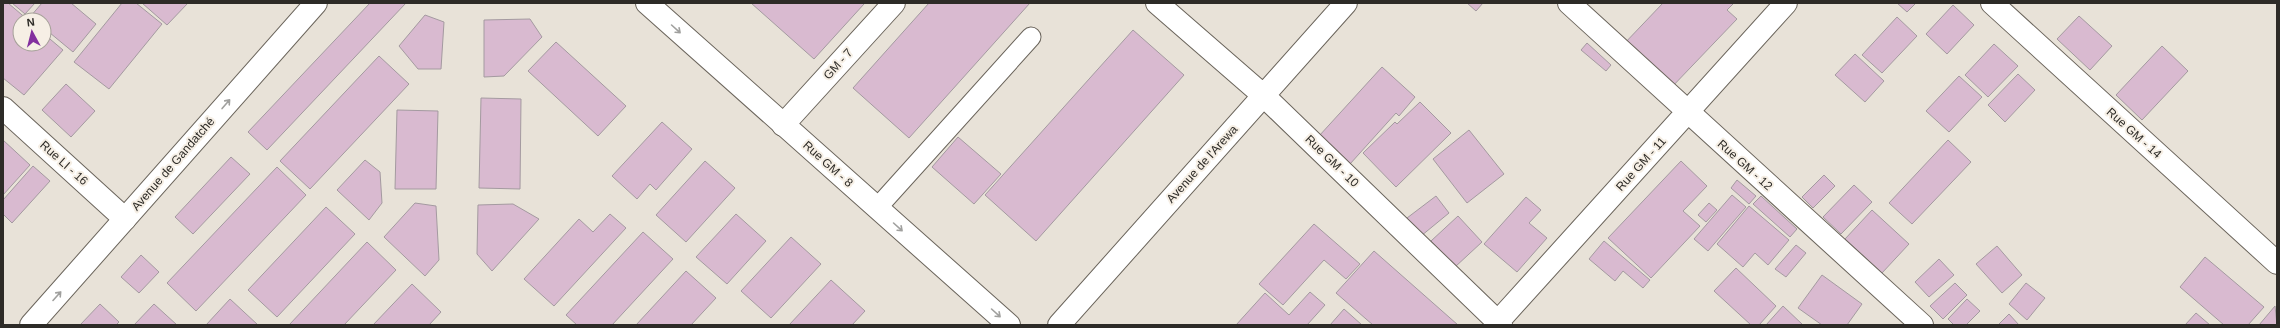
<svg xmlns="http://www.w3.org/2000/svg" width="2280" height="328" viewBox="0 0 2280 328" font-family="Arial,sans-serif">
<style>
.building{fill:#d9bad0;stroke:#a49aa0}
.lines{fill:none;stroke-linecap:round;stroke-linejoin:round}
.service-casing{stroke:#6a645b;stroke-width:21}
.minor-casing{stroke:#6a645b;stroke-width:24}
.tertiary-casing{stroke:#6a645b;stroke-width:24}
.service{stroke:#fff;stroke-width:19}
.minor{stroke:#fff;stroke-width:22}
.tertiary{stroke:#fff;stroke-width:22}
.oneway{stroke:#a0a09e}
.labels{text-anchor:middle;stroke-width:4;stroke-linejoin:round;paint-order:stroke}
.street-label{font-size:12px;fill:#2d2b27;stroke:#f6efe5}
</style>
<rect width="100%" height="100%" fill="#e8e2d8"/>
<!-- building -->
<path class="building" d="M3,3H8L28,20H20V44H44V34L63,50L24,95L3,78Z
M12,3H35L25,14Z
M42,3H71L96,24L73,52L44,28V20H34L30,17Z
M122,3H136L162,24L109,89L74,62Z
M142,3H188L167,25Z
M370,3H406L267,150L248,132Z
M751,3H863L864,4L814,59Z
M929,3H1030L909,138L853,88Z
M1467,3H1483L1476,11Z
M1663,3H1734L1727,10L1737,19L1669,90L1622,46Z
M1897,3H1916L1907,12Z
M1953,5L1974,25L1947,54L1926,34Z
M425,15L444,22L441,69H418L399,46Z
M2079,16L2112,46L2090,70L2057,39Z
M1897,17L1917,36L1882,73L1862,55Z
M530,19L542,37L504,76L484,77V20Z
M1133,30L1184,75L1036,241L985,195Z
M556,42L626,106L598,136L528,71Z
M1587,43L1611,65L1606,71L1581,50Z
M1994,44L2018,66L1988,97L1965,75Z
M2162,46L2188,71L2142,120L2116,95Z
M1855,54L1884,81L1865,102L1835,75Z
M379,56L409,84L310,189L280,161Z
M1382,67L1415,97L1399,116L1396,113L1350,164L1319,136Z
M2018,74L2035,90L2005,122L1988,105Z
M1959,76L1982,97L1949,132L1926,111Z
M66,84L95,111L71,137L42,110Z
M481,98L521,99L520,189L479,188Z
M1420,102L1451,133L1396,187L1363,153L1395,122L1397,124Z
M397,110L438,111L436,189H395Z
M662,122L692,149L656,190L650,184L637,199L612,176Z
M1469,130L1504,174L1467,203L1433,159Z
M958,137L1001,174L974,204L932,167Z
M3,140L30,165L3,195Z
M1948,140L1971,162L1912,224L1889,203Z
M231,157L250,174L193,234L175,217Z
M365,160L380,172L382,203L369,220L337,190Z
M705,161L735,188L686,242L656,215Z
M1681,161L1707,186L1683,211L1700,226L1651,278L1608,238Z
M33,166L50,181L12,223L3,214V200Z
M277,167L306,195L196,311L167,283Z
M1824,175L1835,186L1813,208L1802,197Z
M1737,180L1756,196L1749,204L1731,188Z
M1854,185L1872,202L1841,234L1823,217Z
M1732,195L1746,207L1708,251L1694,239Z
M1436,196L1449,213L1421,236L1407,218Z
M1761,196L1797,229L1790,237L1753,204Z
M1526,197L1541,210L1529,223L1547,238L1517,272L1484,244Z
M415,203L436,206L439,260L425,276L384,237Z
M1709,203L1717,210L1706,222L1698,215Z
M513,204L539,219L492,271L477,254L478,205Z
M1749,206L1789,240L1768,265L1755,253L1743,267L1717,244Z
M326,207L355,234L277,317L248,290Z
M1872,210L1909,244L1882,273L1845,239Z
M610,214L626,228L554,306L524,279L579,219L593,232Z
M736,214L766,241L727,284L696,257Z
M1458,216L1482,242L1455,267L1431,241Z
M1314,224L1360,264L1346,279L1324,260L1283,305L1259,284Z
M643,232L673,259L612,325H577L566,315Z
M791,237L821,264L771,318L741,291Z
M1604,241L1650,280L1643,288L1623,271L1615,281L1589,259Z
M367,242L396,270L344,325H289Z
M1796,245L1806,253L1786,277L1775,269Z
M1997,246L2022,275L2002,293L1976,264Z
M1374,251L1458,325H1373L1336,293Z
M141,255L159,272L139,293L121,277Z
M2205,257L2264,307L2248,325H2224L2180,287Z
M1939,259L1954,275L1929,297L1915,282Z
M1736,268L1776,306L1759,325H1751L1714,291Z
M686,271L716,298L691,325H636Z
M1822,275L1862,304L1847,325H1822L1798,308Z
M831,280L865,311L852,325H789Z
M1955,283L1967,295L1943,319L1930,306Z
M2026,283L2045,298L2027,320L2009,304Z
M412,284L441,312L429,325H373Z
M1310,292L1325,305L1307,325H1236L1265,293L1289,315Z
M230,299L258,325H206Z
M1967,299L1980,311L1966,325H1954L1948,319Z
M100,304L119,322L116,325H80Z
M154,304L177,325H134Z
M1783,306L1803,325H1766Z
M2275,306L2277,325H2259Z
M1344,309L1362,325H1330Z
M2196,313L2210,325H2185Z
M2009,314L2019,325H1998Z"/>
<g class="lines">
<!-- service casing -->
<g class="service-casing">
<path id="service" d="M877,208L1031,37"/>
</g>
<!-- minor casing -->
<g class="minor-casing">
<path id="minor" d="M1157,3L1264,96L1501,325
M1569,3L1922,325
M1992,3L2277,263
M3,108L125,219
M783,125L894,3
M1059,325L1346,3
M1495,325L1786,3"/>
</g>
<!-- tertiary casing -->
<g class="tertiary-casing">
<path id="tertiary" d="M647,3L1009,325
M31,325L316,3"/>
</g>
<!-- service -->
<use href="#service" class="service"/>
<!-- minor -->
<use href="#minor" class="minor"/>
<!-- tertiary -->
<use href="#tertiary" class="tertiary"/>
</g>
<!-- one-way arrows -->
<defs><path id="oneway-shaft" d="M-6 0H5M1.5-3L5.5 0L1.5 3" fill="none" stroke-width="1.6" stroke-linecap="round" stroke-linejoin="round"/></defs>
<g class="oneway">
<use href="#oneway-shaft" transform="translate(676 29) rotate(42)"/>
<use href="#oneway-shaft" transform="translate(226 104) rotate(-49)"/>
<use href="#oneway-shaft" transform="translate(898 227) rotate(42)"/>
<use href="#oneway-shaft" transform="translate(57 296) rotate(-48)"/>
<use href="#oneway-shaft" transform="translate(996 313) rotate(42)"/>
</g>
<g class="labels">
<!-- street labels -->
<g class="street-label">
<text transform="translate(838 64) rotate(-48)" y="4">GM - 7</text>
<text transform="translate(2134 133) rotate(42)" y="4">Rue GM - 14</text>
<text transform="translate(1332 161) rotate(44)" y="4">Rue GM - 10</text>
<text transform="translate(64 163) rotate(42)" y="4">Rue LI - 16</text>
<text transform="translate(173 164) rotate(-49)" y="4">Avenue de Gandatché</text>
<text transform="translate(828 164) rotate(42)" y="4">Rue GM - 8</text>
<text transform="translate(1202 164) rotate(-48)" y="4">Avenue de l'Arewa</text>
<text transform="translate(1641 164) rotate(-48)" y="4">Rue GM - 11</text>
<text transform="translate(1745 165) rotate(42)" y="4">Rue GM - 12</text>
</g>
</g>
<!-- border -->
<rect width="2280" height="328" fill="none" stroke="#2d2b27" stroke-width="8"/>
<!-- north arrow -->
<g transform="translate(32 32) rotate(353)"><circle r="19" fill="#f6efe5" stroke="#a6a199"/>
<path d="M0-3L7 15L0 10L-7 15Z" fill="#83309f"/>
<text y="-6" font-size="11" font-weight="bold" text-anchor="middle" fill="#2d2b27">N</text>
</g>
</svg>
